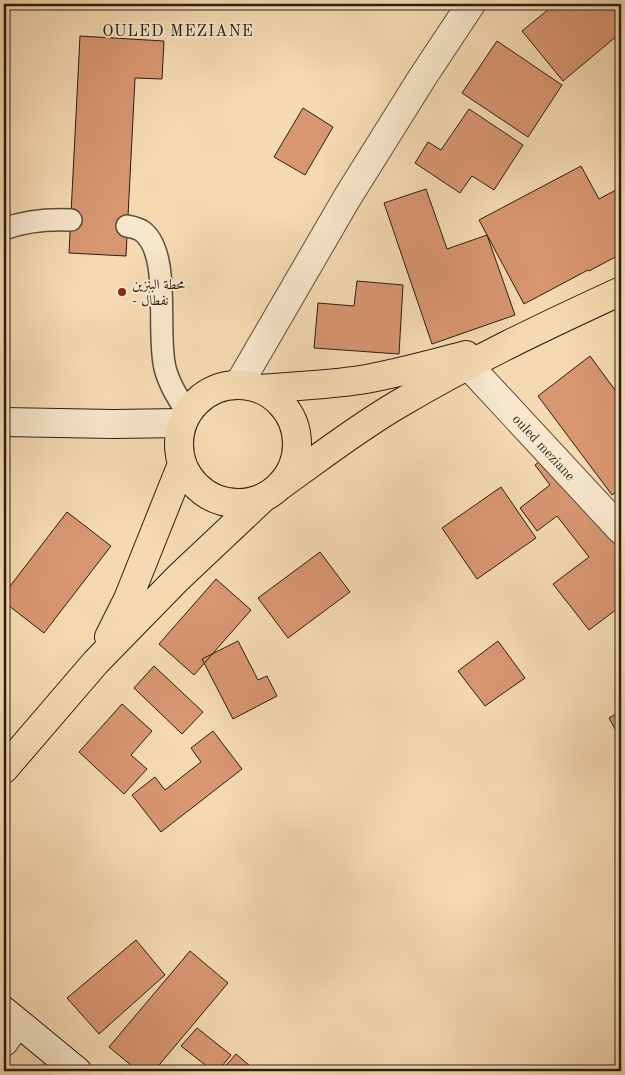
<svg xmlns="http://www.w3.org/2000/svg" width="625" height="1075" viewBox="0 0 625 1075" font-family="'Old Standard TT',Amiri,serif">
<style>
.building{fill:#d89671;stroke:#281e16}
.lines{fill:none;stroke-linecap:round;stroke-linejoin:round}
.service-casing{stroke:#5b4d3d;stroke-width:24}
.minor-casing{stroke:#5b4d3d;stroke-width:30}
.secondary-casing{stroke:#281e16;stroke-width:30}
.primary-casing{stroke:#281e16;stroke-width:30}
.service{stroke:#f8e7cc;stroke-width:21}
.minor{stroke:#f8e7cc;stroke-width:28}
.secondary{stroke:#f8e7cc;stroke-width:28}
.primary{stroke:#f5dab1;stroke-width:28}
.poi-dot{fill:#8f2418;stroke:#f8e7cc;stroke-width:2}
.labels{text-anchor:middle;stroke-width:4;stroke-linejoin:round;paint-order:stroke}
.poi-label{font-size:14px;fill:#281e16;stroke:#f8e7cc;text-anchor:start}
.street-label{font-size:14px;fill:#281e16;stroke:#f8e7cc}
.quarter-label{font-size:16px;letter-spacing:1px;fill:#281e16;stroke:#f8e7cc}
</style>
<rect width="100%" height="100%" fill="#f5dab1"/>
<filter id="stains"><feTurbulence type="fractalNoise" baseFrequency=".004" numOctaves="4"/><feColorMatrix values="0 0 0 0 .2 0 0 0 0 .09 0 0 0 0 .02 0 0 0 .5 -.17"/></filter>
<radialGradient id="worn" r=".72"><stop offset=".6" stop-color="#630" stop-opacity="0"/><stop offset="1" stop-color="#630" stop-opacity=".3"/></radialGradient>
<!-- building -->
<path class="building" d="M555,4H621V39L618,35L563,81L522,31Z
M80,36L164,41L162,79L135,78L126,256L69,253Z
M497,41L562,85L528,137L462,93Z
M303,108L333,127L305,175L274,157Z
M469,109L523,145L494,190L472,176L460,193L415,163L428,142L441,150Z
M581,166L599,199L616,190L621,200V254L589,271L588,270L524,304L479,220Z
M426,189L447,249L487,235L515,315L432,344L384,203Z
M357,281L403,285L399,354L314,348L318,303L354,306Z
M590,356L621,398V444L620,446L621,448V488L612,495L538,396Z
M558,447L621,529V606L589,630L553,584L589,557L557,516L537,531L520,508L550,485L535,465Z
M501,487L536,538L477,579L442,528Z
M67,512L111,546L44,633L4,602V594Z
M320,552L350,592L288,638L258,598Z
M216,579L251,610L194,675L159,644Z
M238,641L258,680L267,676L277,696L233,719L202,659Z
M498,641L525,678L485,706L458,671Z
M154,666L203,712L182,734L134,688Z
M122,704L152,731L131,755L147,769L124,794L79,752Z
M621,711V740L609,718Z
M213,731L242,769L161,832L132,795L155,777L165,790L201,762L191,748Z
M136,940L165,975L99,1034L67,998Z
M190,951L228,983L154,1071H138L109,1047Z
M197,1028L231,1055L218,1071H213L181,1046Z
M236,1054L256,1071H221Z"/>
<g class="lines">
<!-- service casing -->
<g class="service-casing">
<path id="service" d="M127,226C132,227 138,228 142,231C172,253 156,332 165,368C169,384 178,398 187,412
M4,229C25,221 48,219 71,220"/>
</g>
<!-- minor casing -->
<g class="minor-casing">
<g id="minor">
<path id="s1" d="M468,365L621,530"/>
<path d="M239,384L347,198L422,78L471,4"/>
<path d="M4,1042L18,1023"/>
</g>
</g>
<!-- secondary casing -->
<g class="secondary-casing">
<path id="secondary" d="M4,422L113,424L182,423
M4,1011L77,1071"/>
</g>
<!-- primary casing -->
<g class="primary-casing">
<path id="primary" d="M179 444a59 59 0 1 1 118 0a59 59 0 1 1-118 0Z
M260,389C293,386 327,385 360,380C396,374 431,364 466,355
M281,485C319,458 356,429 397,405C469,362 545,326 621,291
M109,637L128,599L182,464
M4,769L96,662L178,578L264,497"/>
</g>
<!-- service -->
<use href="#service" class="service"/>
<!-- minor -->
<use href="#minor" class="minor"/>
<!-- secondary -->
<use href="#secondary" class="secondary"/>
<!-- primary -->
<use href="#primary" class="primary"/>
</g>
<!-- markers -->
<circle class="poi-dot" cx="122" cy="292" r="5"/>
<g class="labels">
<!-- poi labels -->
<g class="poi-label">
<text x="132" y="289">محطة البنزين<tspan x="132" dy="16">- نفطال</tspan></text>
</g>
<!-- street labels -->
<g class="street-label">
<text dy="5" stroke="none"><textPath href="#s1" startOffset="112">ouled meziane</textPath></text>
</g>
<!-- quarter labels -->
<g class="quarter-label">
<text x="178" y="36">OULED MEZIANE</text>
</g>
</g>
<!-- margin -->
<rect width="625" height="1075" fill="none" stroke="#f5dab1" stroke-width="20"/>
<rect x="5" y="5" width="615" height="1065" fill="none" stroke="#281e16" stroke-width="2.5"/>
<rect x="10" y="10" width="605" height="1055" fill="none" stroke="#281e16"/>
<rect width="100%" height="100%" filter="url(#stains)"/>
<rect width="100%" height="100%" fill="url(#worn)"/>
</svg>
